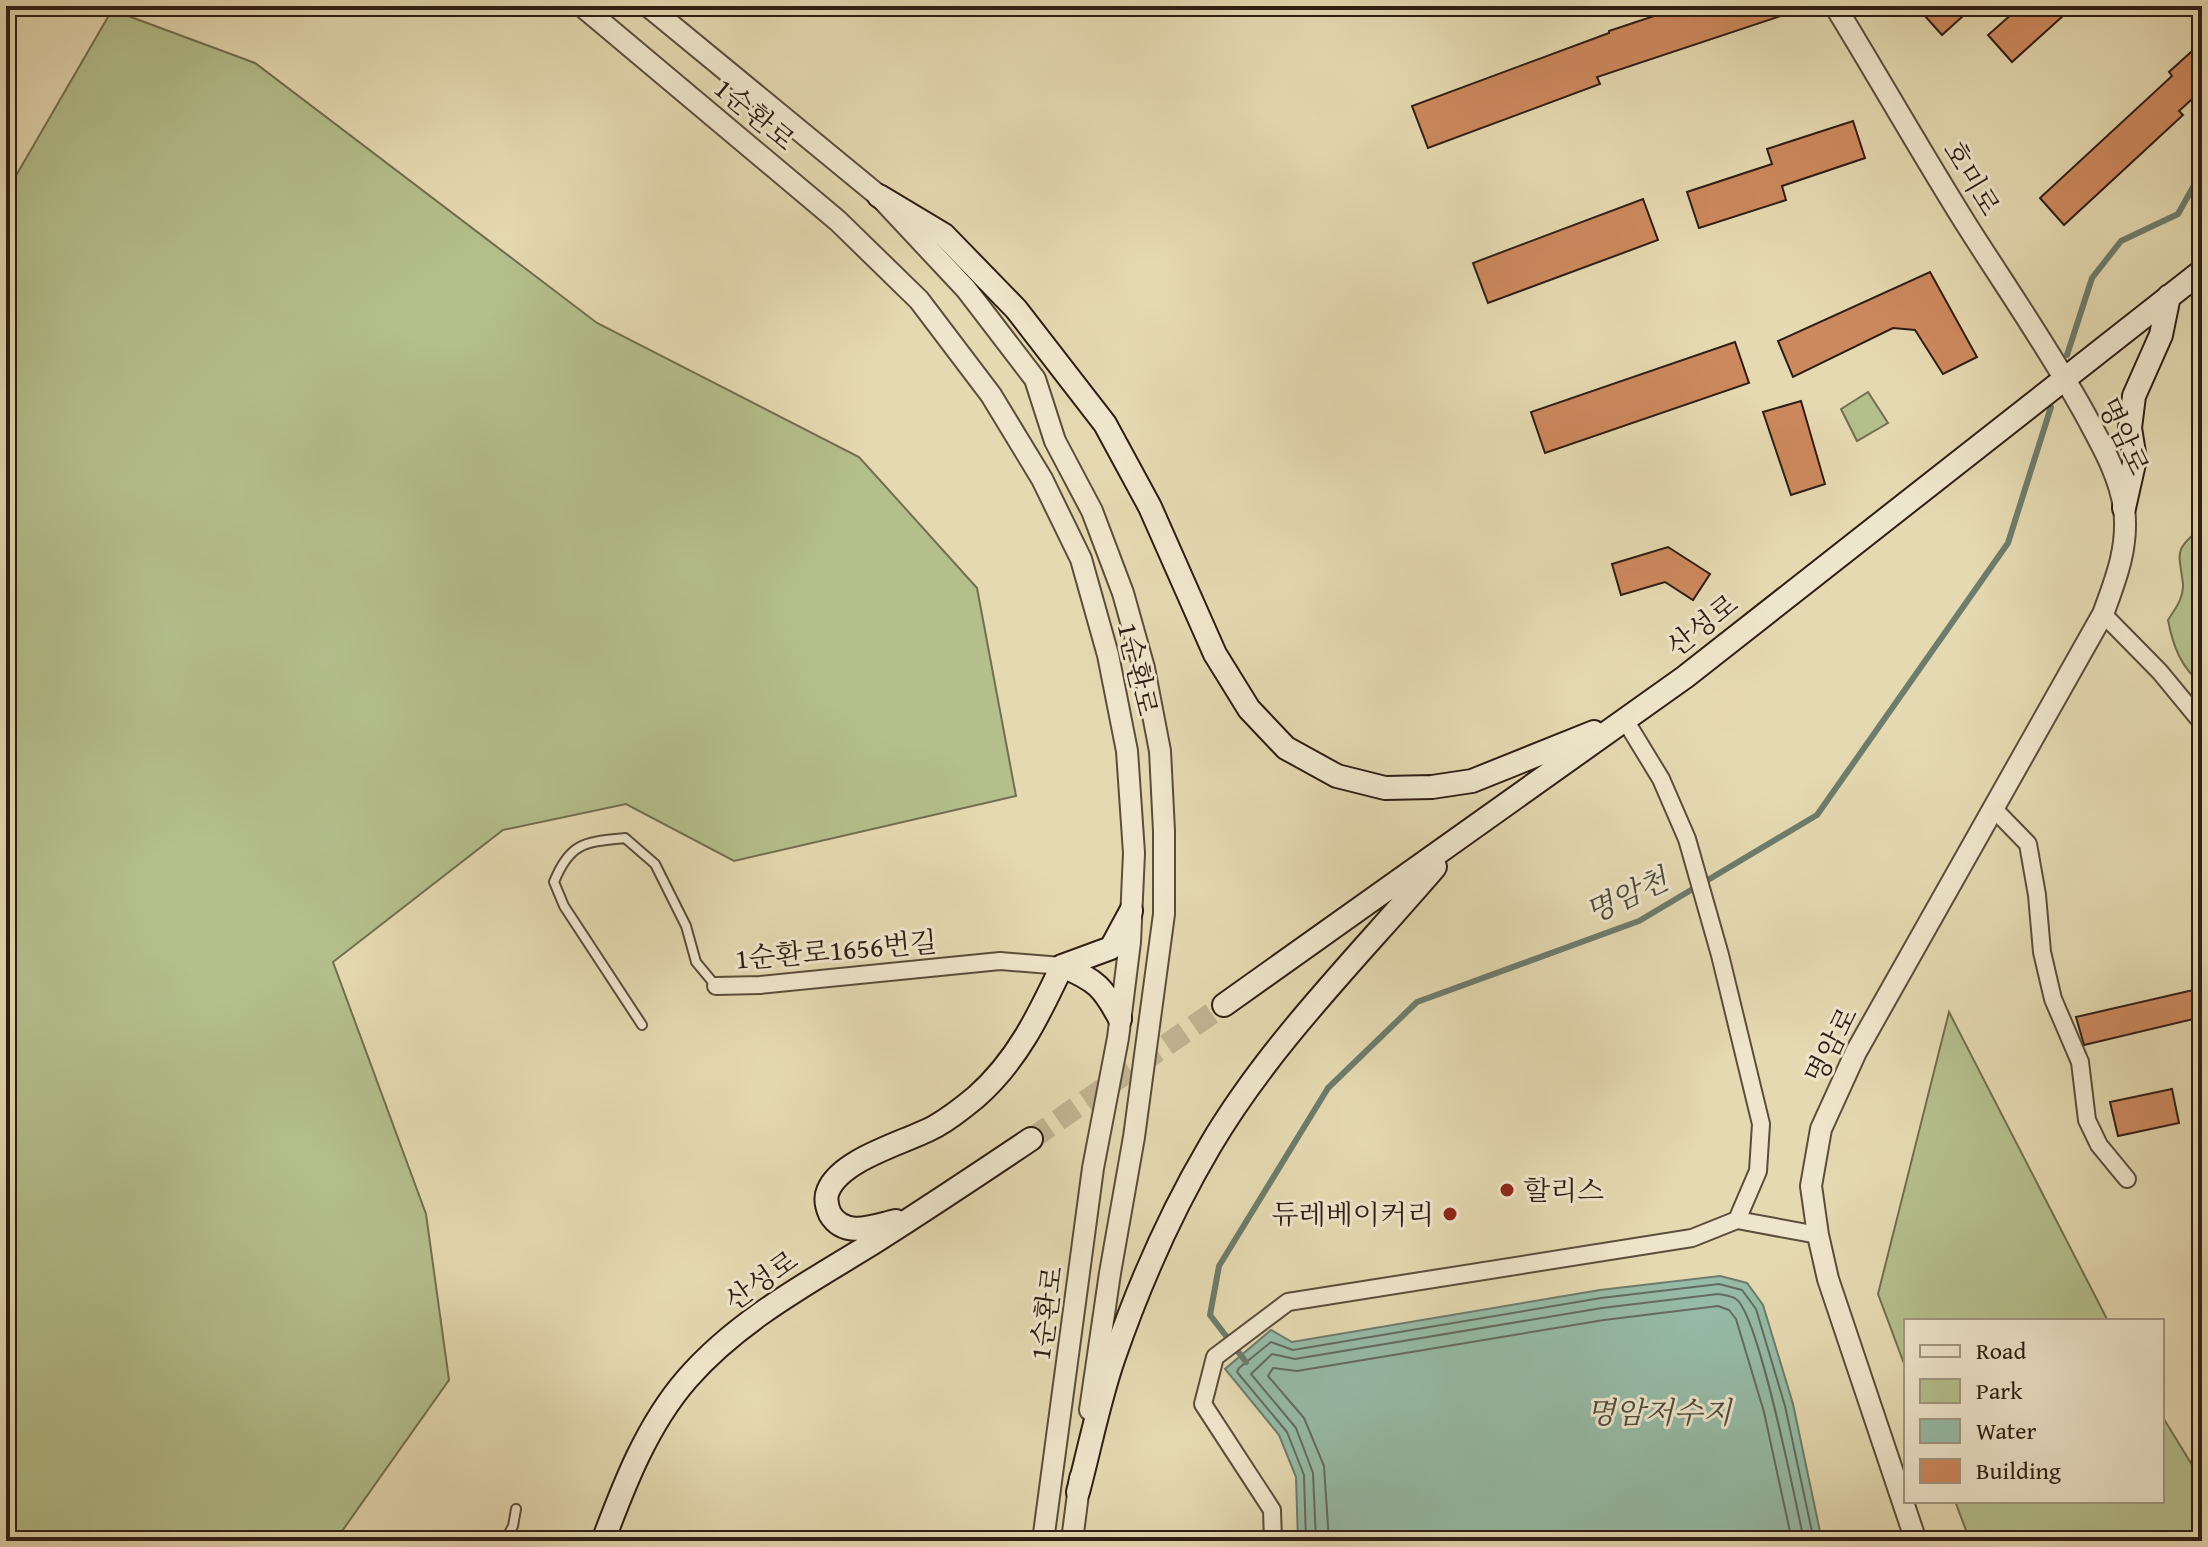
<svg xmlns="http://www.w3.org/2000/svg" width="2208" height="1547" viewBox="0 0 2208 1547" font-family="'Gentium Book Plus','Noto Serif KR',serif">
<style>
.green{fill:#b4bf8c;stroke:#726e50;stroke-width:2}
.water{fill:#96bba7;stroke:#6d7c6c;stroke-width:2}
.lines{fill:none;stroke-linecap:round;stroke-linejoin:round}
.shore{stroke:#626c5e;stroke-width:2}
.stream{stroke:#6d7c6c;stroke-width:6}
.building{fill:#cd895e;stroke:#2f1d14;stroke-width:2}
.secondary-tunnel{stroke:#c1b392;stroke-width:22;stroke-dasharray:22 11;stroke-linecap:butt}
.service-casing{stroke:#5c4c3b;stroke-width:12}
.minor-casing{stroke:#5c4c3b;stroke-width:20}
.tertiary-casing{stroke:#5c4c3b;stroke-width:24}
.secondary-casing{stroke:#2f1d14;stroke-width:26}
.service{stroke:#eee6cc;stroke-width:8}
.minor{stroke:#eee6cc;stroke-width:16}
.tertiary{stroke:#eee6cc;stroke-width:20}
.secondary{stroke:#eee6cc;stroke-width:22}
.poi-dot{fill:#8f2418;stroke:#eee6cc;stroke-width:3}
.labels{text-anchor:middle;stroke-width:6;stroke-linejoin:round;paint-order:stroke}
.street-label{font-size:28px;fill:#2f1d14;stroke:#eee6cc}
.poi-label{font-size:28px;fill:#2f1d14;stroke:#eee6cc;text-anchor:start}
.water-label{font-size:30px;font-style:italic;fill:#4e4c40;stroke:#eee6cc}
</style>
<rect width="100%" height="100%" fill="#e5d9b1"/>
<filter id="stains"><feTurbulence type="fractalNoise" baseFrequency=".0025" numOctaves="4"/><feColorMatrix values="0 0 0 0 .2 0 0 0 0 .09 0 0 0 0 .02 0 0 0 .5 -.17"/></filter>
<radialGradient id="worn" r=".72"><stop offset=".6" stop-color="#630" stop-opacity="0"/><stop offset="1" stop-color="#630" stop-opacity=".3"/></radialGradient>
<!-- green -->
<path class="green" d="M112,10L255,63L597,323L859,457L977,588L1016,796L734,861L626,804L503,830L333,962L426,1214L449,1380L335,1541H6V173L17,174Z
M1868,392L1888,423L1857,441L1841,409Z
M2202,527V684C2181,668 2173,646 2168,620C2175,609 2184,598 2183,584C2179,551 2173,551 2202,527Z
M1949,1012L2108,1321H1906V1369L1878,1294Z
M2162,1416L2202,1481V1541H1970L1955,1501H2162Z"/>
<!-- water -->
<path class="water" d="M1720,1276L1747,1283L1763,1305L1793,1404L1822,1541H1298L1296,1477L1279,1435L1225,1369L1271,1330L1292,1342L1600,1290Z"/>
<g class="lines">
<!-- shore -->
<path class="shore" d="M1306,1541L1304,1475L1287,1432L1237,1372L1239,1368L1271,1342L1293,1350L1601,1298L1719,1284L1742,1290L1756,1309L1785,1406L1814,1541
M1316,1541L1313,1473L1296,1428L1251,1374L1272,1354L1295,1359L1602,1308L1718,1294C1723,1295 1732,1296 1736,1299C1759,1315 1796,1504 1804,1541
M1329,1541L1324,1466L1304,1418L1268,1376L1273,1368L1297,1371L1604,1320L1718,1306L1729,1310L1736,1319L1764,1412L1792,1541"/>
<!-- stream -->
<path class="stream" d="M2067,355L2092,278L2121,241L2178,214L2202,171
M1246,1362L1210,1315L1219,1266L1328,1088L1417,1002L1639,921L1817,815L2008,543L2051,407"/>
</g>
<!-- building -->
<path class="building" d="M1684,6H1802V9L1597,77L1600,84L1428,148L1412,106L1609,33V31Z
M1916,6H1974L1942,35Z
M2021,6H2074L2012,62L1988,35Z
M2202,42V90L2179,111L2183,115L2064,225L2040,198L2172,76L2169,72Z
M1853,121L1865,158L1782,186L1786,200L1699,228L1687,192L1772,164L1767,149Z
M1643,199L1658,240L1488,303L1473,263Z
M1930,272L1977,357L1943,374L1915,330L1893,328L1793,377L1778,341Z
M1735,342L1749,383L1545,453L1531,412Z
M1801,401L1825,484L1791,495L1763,412Z
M1668,547L1710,574L1693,600L1665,582L1621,595L1612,564Z
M2202,988V1017L2084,1045L2076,1017Z
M2172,1089L2179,1123L2118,1136L2110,1102Z"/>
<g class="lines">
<!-- secondary-tunnel -->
<path class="secondary-tunnel" d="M1031,1139L1224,1005"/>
<!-- service casing -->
<g class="service-casing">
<path id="service" d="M642,1025L564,906L554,882C570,842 585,842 625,838L655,864L686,926L696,962L716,986
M505,1541L513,1526L516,1509"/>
</g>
<!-- minor casing -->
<g class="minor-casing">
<path id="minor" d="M2103,614L2160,672L2202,723
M1625,720L1661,779L1687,839L1720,955L1761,1124L1758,1171L1737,1220L1818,1235
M1994,809L2028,844L2037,895L2042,952L2053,999L2080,1062L2087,1120L2099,1145L2127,1179
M716,986L760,985L1000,961L1062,966
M1273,1541L1272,1510L1203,1404L1215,1357L1288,1302L1692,1238L1737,1220"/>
</g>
<!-- tertiary casing -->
<g class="tertiary-casing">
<path id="tertiary" d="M582,6L838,221L919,300L991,395L1042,479L1081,559L1108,655L1127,751L1134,853L1130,942L1118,1038L1093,1168L1043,1541
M648,6L879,196L966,289L1035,379L1055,441L1092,511L1123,593L1144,668L1160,751L1164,831V914L1134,1137L1110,1273L1090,1410
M1835,6C1879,78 1921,152 1966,224C2006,287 2049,349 2085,414C2101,444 2119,474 2124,508C2129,546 2116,579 2103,614L1856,1052L1821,1129L1811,1186L1818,1235L1828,1279L1916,1541
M1072,1541L1080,1478"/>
</g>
<!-- secondary casing -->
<g class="secondary-casing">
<path id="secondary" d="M879,196L944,235L1016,309L1105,424L1150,507L1215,654L1249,709L1286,748L1337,776L1385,788L1432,787L1472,781L1594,732
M2124,508L2135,459L2130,428L2134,396L2161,335L2169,296
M1062,966C1096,980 1103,987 1120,1019
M1224,1005L1685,677L2202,271
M896,1221C874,1226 845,1239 830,1214C827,1207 825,1198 828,1191C841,1158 908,1142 936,1126C950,1118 964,1107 976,1097C1017,1061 1039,1015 1062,966L1111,948L1131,911
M1078,1492C1090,1447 1099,1400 1114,1357C1139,1285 1171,1212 1210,1146C1270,1044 1358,957 1435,867
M603,1541C624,1485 647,1425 687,1379C737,1321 808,1283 873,1243C926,1209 979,1174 1031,1139"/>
</g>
<!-- service -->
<use href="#service" class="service"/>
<!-- minor -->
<use href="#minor" class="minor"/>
<!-- tertiary -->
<use href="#tertiary" class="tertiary"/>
<!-- secondary -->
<use href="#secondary" class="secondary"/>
</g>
<!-- markers -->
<g class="poi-dot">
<circle cx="1507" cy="1190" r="8"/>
<circle cx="1450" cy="1214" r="8"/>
</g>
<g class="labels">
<!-- street labels -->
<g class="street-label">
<text transform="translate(755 114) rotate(40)" y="10">1순환로</text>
<text transform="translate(1972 178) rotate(59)" y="10">호미로</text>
<text transform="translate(2124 436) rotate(65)" y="10">명암로</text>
<text transform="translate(1702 625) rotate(-38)" y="10">산성로</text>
<text transform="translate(1138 669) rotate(77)" y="10">1순환로</text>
<text transform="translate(836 950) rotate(-5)" y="10">1순환로1656번길</text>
<text transform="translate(1831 1045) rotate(-63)" y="10">명암로</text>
<text transform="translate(761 1280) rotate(-35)" y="10">산성로</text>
<text transform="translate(1046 1313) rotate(-82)" y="10">1순환로</text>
</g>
<!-- poi labels -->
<g class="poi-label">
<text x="1523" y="1200">할리스</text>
<text x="1434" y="1224" text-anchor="end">듀레베이커리</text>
</g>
<!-- water labels -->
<g class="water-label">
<text transform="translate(1627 896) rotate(-25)" y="10">명암천</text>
<text x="1659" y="1423">명암저수지</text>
</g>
</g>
<!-- margin -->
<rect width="2208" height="1547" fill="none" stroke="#e5d9b1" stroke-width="32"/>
<rect x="8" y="8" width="2192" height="1531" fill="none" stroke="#2f1d14" stroke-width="4"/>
<rect x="16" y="16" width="2176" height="1515" fill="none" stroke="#2f1d14" stroke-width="2"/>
<!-- legend -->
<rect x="1904" y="1319" width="260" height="184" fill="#eee6cc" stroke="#a29682" stroke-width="2"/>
<rect x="1920" y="1345" width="40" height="12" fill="#eee6cc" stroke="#a29682" stroke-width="2"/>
<text x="1976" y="1359" font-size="24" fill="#2f1d14">Road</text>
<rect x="1920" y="1379" width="40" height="24" fill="#b4bf8c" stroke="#a29682" stroke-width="2"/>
<text x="1976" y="1399" font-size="24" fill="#2f1d14">Park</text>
<rect x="1920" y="1419" width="40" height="24" fill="#96bba7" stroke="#a29682" stroke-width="2"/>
<text x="1976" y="1439" font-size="24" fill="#2f1d14">Water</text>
<rect x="1920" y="1459" width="40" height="24" fill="#cd895e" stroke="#a29682" stroke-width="2"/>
<text x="1976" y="1479" font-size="24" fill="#2f1d14">Building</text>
<rect width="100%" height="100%" filter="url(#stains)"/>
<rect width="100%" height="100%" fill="url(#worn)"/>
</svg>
